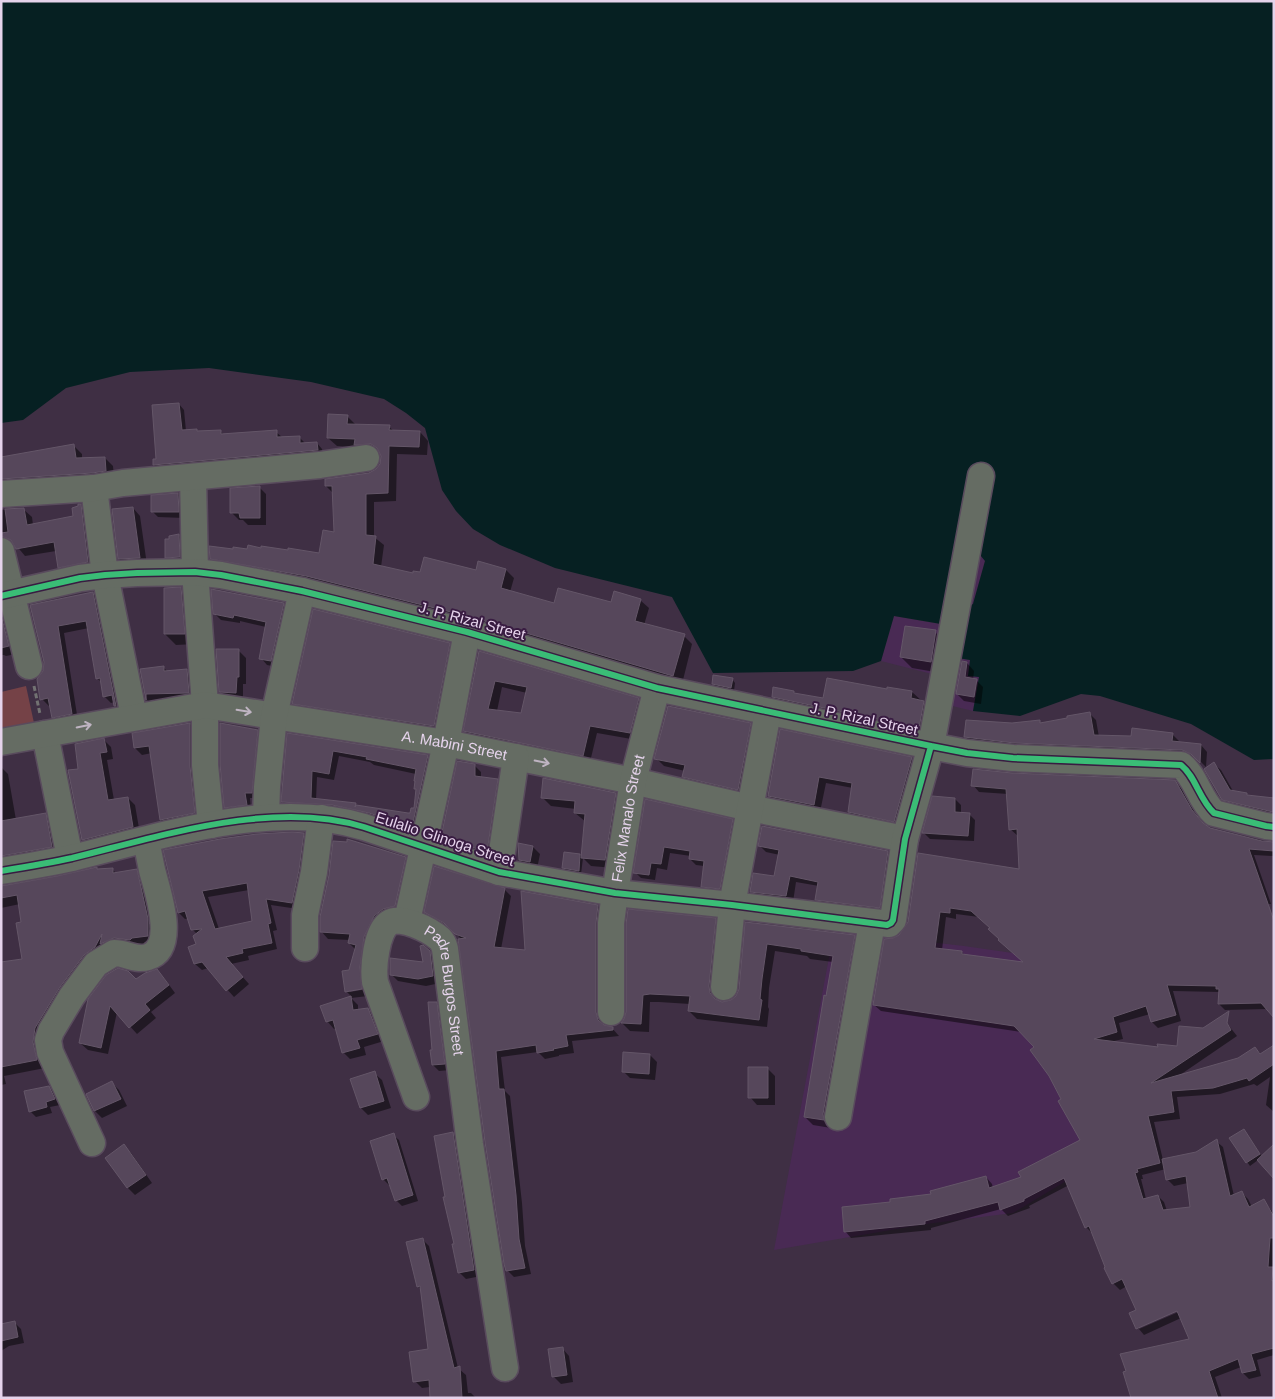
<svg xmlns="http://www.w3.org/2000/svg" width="1275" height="1399" viewBox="0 0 1275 1399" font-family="Arial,sans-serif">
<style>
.built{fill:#492a54}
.green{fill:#754247}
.water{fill:#062022}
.shadow{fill:#0007;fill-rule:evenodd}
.building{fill:#56475b;stroke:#645668;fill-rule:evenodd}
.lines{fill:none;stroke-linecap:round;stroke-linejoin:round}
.minor-casing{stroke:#594b5d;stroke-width:29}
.path{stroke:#727272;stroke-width:3;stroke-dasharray:5 2.5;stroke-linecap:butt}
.minor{stroke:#656c63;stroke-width:26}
.cycleway-casing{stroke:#391c42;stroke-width:9}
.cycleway{stroke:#3abd76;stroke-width:6}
.oneway{stroke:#bfb4c2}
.labels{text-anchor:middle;stroke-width:4;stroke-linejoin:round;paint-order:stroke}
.street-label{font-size:15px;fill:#e5d3eb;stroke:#391c42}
</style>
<rect width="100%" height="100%" fill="#3f2f44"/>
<!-- built -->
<path class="built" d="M978,472L985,561L973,604L952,657L970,660L979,677L973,711L928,700L932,674L881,661L894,616L946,625Z
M834,931L964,946L1061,960L1124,1146L1013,1213L926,1224L774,1250Z"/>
<!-- green -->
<path class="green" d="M26,686L34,723L1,730V692Z"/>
<!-- water -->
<path class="water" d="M1,1H1274V759L1254,760L1191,724L1100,696L1081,694L1020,716L973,711L979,677L968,676L970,660L952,657L960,612L973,604L985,561L976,550L947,625L894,616L881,661L853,671L713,673L672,597L555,568L500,545L473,529L456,511L442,490L425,428L406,413L384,399L311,382L209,368L130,372L66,388L23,420L1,423Z"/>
<!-- shadow -->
<path class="shadow" d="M179,404L184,410L186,431L198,432L220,431L224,435L276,432L282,437H299L305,443H317L322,449L323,455L160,470L154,465L158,460Z
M347,416L356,425L389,427L394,431L420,432L428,441L427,455L397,454L396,501L374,502V537L384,545L381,567L414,574L506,570L514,578L510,592L555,604H612L640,600L649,608L644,625L684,636L692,644L682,684L219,567L211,558L234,551L320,554L335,534L333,493L326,486L369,474L377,470L381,463L382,456L380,452L358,447L337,446L328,438Z
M73,445L82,454V459L105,458L113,466L114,479L1,490V458Z
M259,487L266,494V525H248L243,520H239L231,512Z
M178,494L184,500V518L158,517L152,511Z
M81,505L89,514L96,570L67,575L59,567L56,551L25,556L15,544L1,546V510L23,509L32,517L33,525L75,517Z
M133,508L140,516L147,565L127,566L119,559Z
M179,536L186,543V564H173L166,557Z
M181,588L192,600L195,644L176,645L165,634Z
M93,593L100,600L122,713L115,706L114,702L111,703L104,696L102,683L97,678L89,628L64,633L78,721L60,724L53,717L51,706H49L42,699L45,662L31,606Z
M283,604L290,610L277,667L267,665L261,658L266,627L240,621V623L221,620L214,613Z
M1,614L8,620L16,654L6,656L4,655H1Z
M935,632L946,643L941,673L912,668L901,657Z
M449,644L455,651L440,732L300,709L294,703Z
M239,651L246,658V684H243V700L228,699L220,691Z
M480,653L638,699L646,707L637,740L597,733L590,762L472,738L465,731ZM502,687L527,693L521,715L497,711Z
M967,663L974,671L973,680H976L983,687L981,704L964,701L957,694Z
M163,667L168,672L187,670L194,677L196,699L153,700V706L147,700L141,670Z
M732,679L735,683L734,691L716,687L713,684Z
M888,690L912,692L932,710L927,736L781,705L773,696L794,692L797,695L824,700Z
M1090,714L1096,720L1099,737H1132L1172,734L1179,741L1178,743L1201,745L1207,752L1206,767L1199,760L1189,756L972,743L965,737L1012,724L1039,722L1041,724Z
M190,724L196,731L201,820L168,827L161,820L152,753L142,755L135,748Z
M750,724L758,732L746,797L692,785L684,777L685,771L664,766L656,758Z
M257,731L262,737L257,798H250L251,810L231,812L226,807Z
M781,731L912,759L918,765L901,828L856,819L849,812L853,788L826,783L820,812L776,803L769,796Z
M289,735L427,757L434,763L418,833L289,808L283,802ZM339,756L370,762L374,765L416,774L415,788L418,791L415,809L411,814L359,807L355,804L316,800L317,777L334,780ZM342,807L365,811V813Z
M104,740L111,747L113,759L107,760L114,800L128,798L135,805L140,834L90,847L83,839L80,770Z
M1214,764L1221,770L1233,791L1247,794L1249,797L1274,800V816L1230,806L1223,799Z
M474,765L481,772V778L497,781L504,787L493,858L449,843L442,836Z
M1,767L8,774L16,820L45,815L54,823L60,855L1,867Z
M1012,774L1174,781L1181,788L1205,826L1210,829L1274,843V856L1254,855L1271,904H1269L1267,921L1268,1009L1225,1010L1219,1004L1220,992L1173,991L1181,1021L1158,1028L1152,1022L1150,1014L1119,1023L1123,1039L1110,1042L1159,1048L1178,1047L1222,1017L1237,1036L1177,1077L1239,1060L1255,1048L1262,1055L1274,1046V1112L1266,1105L1270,1077L1257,1086L1254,1084L1220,1094L1177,1097L1180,1119L1154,1122L1163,1160L1197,1153L1216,1141L1223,1147L1234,1196L1242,1193L1248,1199L1252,1207L1264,1201L1274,1214V1355L1257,1360L1261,1376L1249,1379L1243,1373L1241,1367L1215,1377L1222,1398H1133L1191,1339L1181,1318L1144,1335L1139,1329L1183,1310L1182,1307L1139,1327V1329L1138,1328L1131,1313L1138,1310L1127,1286L1120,1290L1113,1283L1093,1234L1086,1227L1069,1185L1029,1206L1030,1208L1008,1216L1001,1209L931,1228V1230L851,1238L845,1231L892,1203L932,1195L986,1177L992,1184L993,1188L1022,1178L1081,1141L1036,1047L1021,1032L881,1011L874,1005L894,940L900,936L909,923L1020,871L1018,836L1010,829L1008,794L979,792L973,785ZM956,914L979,917L1026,964L965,956L962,952L942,950L946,917L956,919ZM1166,1169L1167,1179L1174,1186L1188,1183L1191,1208L1167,1211L1164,1202L1158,1196L1146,1199L1141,1179H1143L1142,1175Z
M615,794L624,803L614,868L591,866L583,858L581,874L567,871L563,868L580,855L582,857L586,822L575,813L576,809L551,806L542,797Z
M955,799L961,805V814H969L975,820L974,841L930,839L924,833Z
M646,801L732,821L738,827L726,894L708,892L702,886L704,866L696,865L690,859L691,856L670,853L667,870L657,868L655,880L641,878L635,872Z
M303,834L310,841L298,909L271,905L277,930L273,931L277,949L248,956L249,960L231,964L249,984L234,997L208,968L202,970L195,964L189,948L198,945L197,934L193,930L189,918L185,919L179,913L165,851ZM249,890L253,922L219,929L208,897Z
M760,846L887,852L894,859L886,914L823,906L816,900L819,886L796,882L793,902L758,898L751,892L775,878L780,855L766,852Z
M533,847L540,854L537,869L527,867L520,860Z
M405,858L412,865L402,913L367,987L350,990V992L367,989L368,996L351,998L358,1005V1011L368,1010L375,1017L384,1041L364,1047L366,1055L350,1059L343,1052L336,1028L334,1029L327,1021L322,1007L352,997L346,991L356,950L349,943L350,940L328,939L321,931ZM404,861H406L395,912H392Z
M112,869L117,874L136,871L145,879L156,944L109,952L45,1068L4,1076L6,1084L1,1085V963L23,960V923L20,904L1,908V887Z
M504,889L511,896L501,949L527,951L598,906L604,913L602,1019L604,1026L612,1028L619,1036L572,1041L574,1053L559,1055V1056L545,1059L538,1052L501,1057L505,1091L510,1096L522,1203L525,1246L531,1274L514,1277L508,1271L486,1142L462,940L452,929L432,918L426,912Z
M715,920L723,928L717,995L718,1001L722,1003L731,1002L737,997L740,989L747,923L854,936L862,944L831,1128L813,1125L805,1117L833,962L810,959L807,956L775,951L769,988L768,1007L769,1009L767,1027L697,1019L689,1011L690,1004L659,1002H650L649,1032L630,1031L622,1023L627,1012V924Z
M426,949L434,956L440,983L426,986L398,981L391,974L424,964Z
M128,972L136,981L164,978L175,993L151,1012L156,1018L137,1034L117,1012L108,1054L88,1050L80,1043Z
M436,1003L443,1009L450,1070L439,1071L433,1065Z
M650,1055L657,1062L655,1080L630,1078L623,1071Z
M768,1069L775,1076V1105H757L750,1097Z
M374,1073L382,1080L391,1108L368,1115L361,1108L352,1080Z
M112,1083L119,1090L127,1106L102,1118L95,1111L87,1094Z
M49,1087L54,1093L60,1105L50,1107L52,1113L36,1117L31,1112Z
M1244,1130L1262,1157L1250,1166L1231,1139Z
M453,1134L460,1141L481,1276L466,1279L459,1272L447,1198Z
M393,1135L399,1140L418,1201L402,1206L396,1200L391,1185H389L383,1179Z
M124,1146L131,1153L152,1183L135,1195L128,1188L107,1158Z
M422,1239L429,1246L458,1368L466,1375L468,1393H471L476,1398H431L430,1387L422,1388L415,1381L430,1350L421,1289L418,1286Z
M15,1323L21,1329L24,1343L9,1346L1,1351V1326Z
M562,1348L569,1356L573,1382L561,1384L553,1376Z"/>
<!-- building -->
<path class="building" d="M179,403L182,430L197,429V431L221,430V434L277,430V437L300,436V443L317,442L318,450L153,465V459H156L152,405Z
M328,414L348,415L347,424L390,425L389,430L420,431L419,447L389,446L388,493L366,494V535L376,536L373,564L413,573V571L420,572L424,557L476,570L478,561L506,569L501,588L554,603L558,588L611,602L614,591L641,599L635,621L685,634L673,676L471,617L306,576L210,559L209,546L233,549V547L247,549L248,545L261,548V546L288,550V548L319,553L323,530L334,532L332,486H325V479L369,473L376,469L380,464L381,456L377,448L371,444L354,445L355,439L327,438Z
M74,444L76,458L105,457L106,471L92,473L1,479V457Z
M260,486V518H240L239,513H230V488Z
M178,493L179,512H151V495Z
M78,504H81L88,562L58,568L54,542L16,549L11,540L1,536V533L8,532L5,509L24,508L27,525L73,516L72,508L78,506Z
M133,507L140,558L118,559L112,509Z
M179,534L180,557L165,558V539H169V536Z
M181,587L185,634H164V588Z
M211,589L284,603L271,661L259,659L266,622L234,615L233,618L213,614Z
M93,592L116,706H114L112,695L103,697L100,678L96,679L86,621L58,626L72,714L52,718L48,698L40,700L37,679L43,671L44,662L30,605Z
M313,609L450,643L434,726L292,704Z
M1,615L9,646L1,648Z
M905,626L936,630L931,662L900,657Z
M216,649H239V677H237L236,693L219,692Z
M479,651L639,698L630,733L590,726L583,756L463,731ZM495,681L527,687L521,713L488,709Z
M962,661L967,662L965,677L977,679L974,697L956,694Z
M164,666V671L187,669L189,693L146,694V700L140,669Z
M713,675L733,678L731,688L712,684Z
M827,678L887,689V687L912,691L911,698L924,701L919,728L772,697L773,687L794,691V693L823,698Z
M668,706L751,723L738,790L682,777L685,765L654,759Z
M1090,712L1094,735L1131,736L1132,728L1173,733L1172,741L1201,744L1200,763L1191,754L1182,750L1014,743L964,737L966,720L1012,723L1040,720V723L1067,718V716Z
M190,723V766L195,813L160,820L149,746L134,748L132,733Z
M220,723L258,730L252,793H245L247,805L224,808L220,764Z
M780,729L912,757L894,822L848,812L852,783L819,777L814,805L768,796Z
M287,733L428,755L412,827L369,813L332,805L281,802ZM333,751L367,757L366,759L416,769L414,781H415L414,789H416L414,808H411L410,813H408L356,805L355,807L356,803L311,798L312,771L329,774Z
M104,738L107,752L100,753L108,800L128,797L133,827L82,840L68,770L78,769L75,744Z
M457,761L475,764V776L498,779L487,852L441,837Z
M1214,762L1230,790L1247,793V795L1274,798L1273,812L1222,800L1204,769Z
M973,769L1012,773L1175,780L1192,810L1203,823L1210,828L1262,841L1274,842V851L1249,849L1274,921V1018L1261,1003L1218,1004L1219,989H1216V986L1167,985L1176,1015L1151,1022L1146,1006L1113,1017L1117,1032L1094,1039L1158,1047L1157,1044L1177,1046L1179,1026L1203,1028L1229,1011L1227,1023L1231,1030L1151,1083L1238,1058L1255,1047L1260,1054L1274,1045V1064L1249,1081L1247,1078L1213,1088L1171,1091L1174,1112L1148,1116L1160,1163L1137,1169L1138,1172L1135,1173L1143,1199L1158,1195L1163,1210L1190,1207L1186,1176L1166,1180L1162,1159L1196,1152L1217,1139L1230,1196L1242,1191L1249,1207L1264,1199L1274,1217V1238H1270L1268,1267H1273L1272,1281L1274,1280V1348L1251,1354L1256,1370L1242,1373L1238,1359L1209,1371L1218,1398H1131L1123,1372L1126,1371L1120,1354L1189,1339L1177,1311L1136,1329L1129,1313L1136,1310L1122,1279L1112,1284L1104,1268L1105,1267L1089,1226L1085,1228L1064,1178L1024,1199V1201L1000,1210L998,1202L925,1221V1224L844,1232L842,1207L890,1202V1199L931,1194L930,1191L986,1176L989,1188L1021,1177L1018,1172L1080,1140L1058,1101L1061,1099L1049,1076L1030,1050L1034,1047L1014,1026L873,1005L884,939L893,938L899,935L908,922L918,853L1019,869L1017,829L1009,830L1006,789L971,786ZM950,908L971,911L990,928L988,929L999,939L998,940L1023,962L962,954V951L935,948L940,912L950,913Z
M543,778L616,793L605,860L581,858L585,814L574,813L575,801L541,798Z
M932,796L955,798V812L970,813L968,836L922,833Z
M645,799L733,819L720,889L701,887L704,861L689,859L690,851L664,847L661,864L651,863L649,875L633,873Z
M46,813L52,847L1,856V821Z
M762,826L888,851L880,908L815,900L818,882L790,876L786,896L750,892L753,873L774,876L779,850L758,846Z
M292,832L304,833L299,870L292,903L266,899L271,923L268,924L272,943L242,949L243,953L226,957L243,977L226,991L202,962L194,964L188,947L196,944L193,936L202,929L191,930L185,911L178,913L163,850L220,839L257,834ZM247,883L252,921L215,929L202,891Z
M347,839L406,857L395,906L383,909L374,916L364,937L360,967L362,989L345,992L342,971L349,970L356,945L348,943L350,934L320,932V917L329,875L333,841L347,842Z
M518,843L533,846L530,862L519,860Z
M564,852L580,854L579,871L562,868Z
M434,866L505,888L494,947L525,950L521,891L598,905L596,923V1012L598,1020L604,1025L613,1027V1030L566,1035L568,1046L553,1049L554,1050L537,1053L536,1045L496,1051L499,1089H504L516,1195L519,1239L525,1268L506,1271L504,1264L485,1142L458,939L466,938L455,934L444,923L424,912Z
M97,867V869L113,868V873L137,869L148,919V936L132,938L130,940L114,938L100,944L102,934L95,947L84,955L60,987L35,1028L33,1042L37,1060L1,1067V962L22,959L16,923L21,922L17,895L1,898V886L57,876Z
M628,909L716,918L709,986L710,993L715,999L722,1002L731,1000L736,996L739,989L745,922L855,935L823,1114L824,1120L804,1117L824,995L826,996L833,956L801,951V949L767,944L762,979L760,999L762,1000L759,1020L688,1011L690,996L650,994L643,995L641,1024L621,1023L624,1019L626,1012V924Z
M423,945L430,951L433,976L418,979L390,975V958L423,962L420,946Z
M118,968L128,971L136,979L145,973L157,969L169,985L145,1004L150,1010L129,1028L110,1006L101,1048L79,1043L88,999L106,975Z
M351,996L353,1010L368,1008L378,1034L357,1040L360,1048L342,1053L333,1020L326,1022L320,1006Z
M428,1002H437L445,1064L432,1065L430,1050H432Z
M623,1052L650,1054L649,1074L622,1072Z
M748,1067H768V1098H748Z
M375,1071L384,1101L360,1108L350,1079Z
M112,1081L121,1099L94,1111L86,1094Z
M49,1086L55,1099L46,1102L47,1107L29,1112L24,1091Z
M1244,1129L1260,1154L1246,1163L1229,1138Z
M453,1132L474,1270L458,1273L452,1244H454L443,1197H445L434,1136Z
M394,1133L413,1195L395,1201L387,1178L382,1180L370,1141Z
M124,1144L146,1175L127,1188L105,1158Z
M1274,1144V1179L1257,1160Z
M423,1238L454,1368L460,1366L462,1398H430L429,1380L413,1382L409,1352L428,1349L420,1286L417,1287L406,1242Z
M15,1321L18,1337L1,1341V1324Z
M563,1347L567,1375L552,1377L548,1349Z"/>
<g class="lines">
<!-- minor casing -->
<g class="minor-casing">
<g id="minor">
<path d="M193,477L195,572L205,705V765L211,825"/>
<path d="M94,488L105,575L134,717"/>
<path d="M1,494L94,488L123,483L320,465L366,458"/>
<path d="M1,551L29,666"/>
<path d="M1,596L80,578L105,575L137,573L195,572L221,575L302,591L467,632L657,688L931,746L967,753L1013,758L1181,765C1196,777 1199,799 1214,813L1266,826L1274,827"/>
<path d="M45,734L70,858"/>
<path id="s1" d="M1,742L205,705L446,743L633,781L750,808L905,839"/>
<path d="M266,817L267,787L274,716L302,591"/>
<path d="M1,871C25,867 49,863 72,858C162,836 273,799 364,827L499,872L615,893L732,905L889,924L893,920L905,839L931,746L981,476"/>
<path d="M499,872L516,757"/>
<path d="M407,921L446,743L467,632"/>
<path d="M305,948V915L314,872L321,818"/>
<path d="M724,987L732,905L768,712"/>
<path id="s2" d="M611,1012V923L615,893L633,781L657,688"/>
<path id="s3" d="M416,1097L375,982C373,968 376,931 389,923C401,915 430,930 440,939C443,942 444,945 445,949L470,1144L505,1368"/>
<path d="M838,1117L872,923"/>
<path d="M92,1143L50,1052L48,1040L51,1031L72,996L96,964L114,953C127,953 135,961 148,957C178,947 157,890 152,870C150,860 148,850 146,840"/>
</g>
</g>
<!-- path -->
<path class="path" d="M34,686L40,714"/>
<!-- minor -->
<use href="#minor" class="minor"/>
<!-- cycleway casing -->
<g class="cycleway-casing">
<path id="cycleway" d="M1,596L80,578L105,575L137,573L195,572L221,575L302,591L467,632L657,688L931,746L967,753L1013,758L1181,765C1196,777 1199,799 1214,813L1266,826L1274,827
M1,871C25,867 49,863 72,858C162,836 273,799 364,827L499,872L615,893L732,905L887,925L891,923L893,920L905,839L931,746"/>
</g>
<!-- cycleway -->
<use href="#cycleway" class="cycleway"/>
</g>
<!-- one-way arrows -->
<defs><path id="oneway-shaft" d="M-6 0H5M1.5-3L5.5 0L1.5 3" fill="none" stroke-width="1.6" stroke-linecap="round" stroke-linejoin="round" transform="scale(1.25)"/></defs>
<g class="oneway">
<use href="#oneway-shaft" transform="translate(244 711) rotate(9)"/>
<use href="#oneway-shaft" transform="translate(84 726) rotate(-11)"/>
<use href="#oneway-shaft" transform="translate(542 762) rotate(11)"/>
</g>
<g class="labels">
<!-- street labels -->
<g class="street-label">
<text transform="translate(472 621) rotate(15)" y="5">J. P. Rizal Street</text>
<text transform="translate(864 719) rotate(12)" y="5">J. P. Rizal Street</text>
<text dy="5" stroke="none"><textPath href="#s1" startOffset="460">A. Mabini Street</textPath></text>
<text dy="5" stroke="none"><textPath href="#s2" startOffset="195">Felix Manalo Street</textPath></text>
<text transform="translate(445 839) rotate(18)" y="5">Eulalio Glinoga Street</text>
<text dy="5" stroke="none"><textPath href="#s3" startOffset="291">Padre Burgos Street</textPath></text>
</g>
</g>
<!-- border -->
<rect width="1275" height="1399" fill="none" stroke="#e5d3eb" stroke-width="5"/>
</svg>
